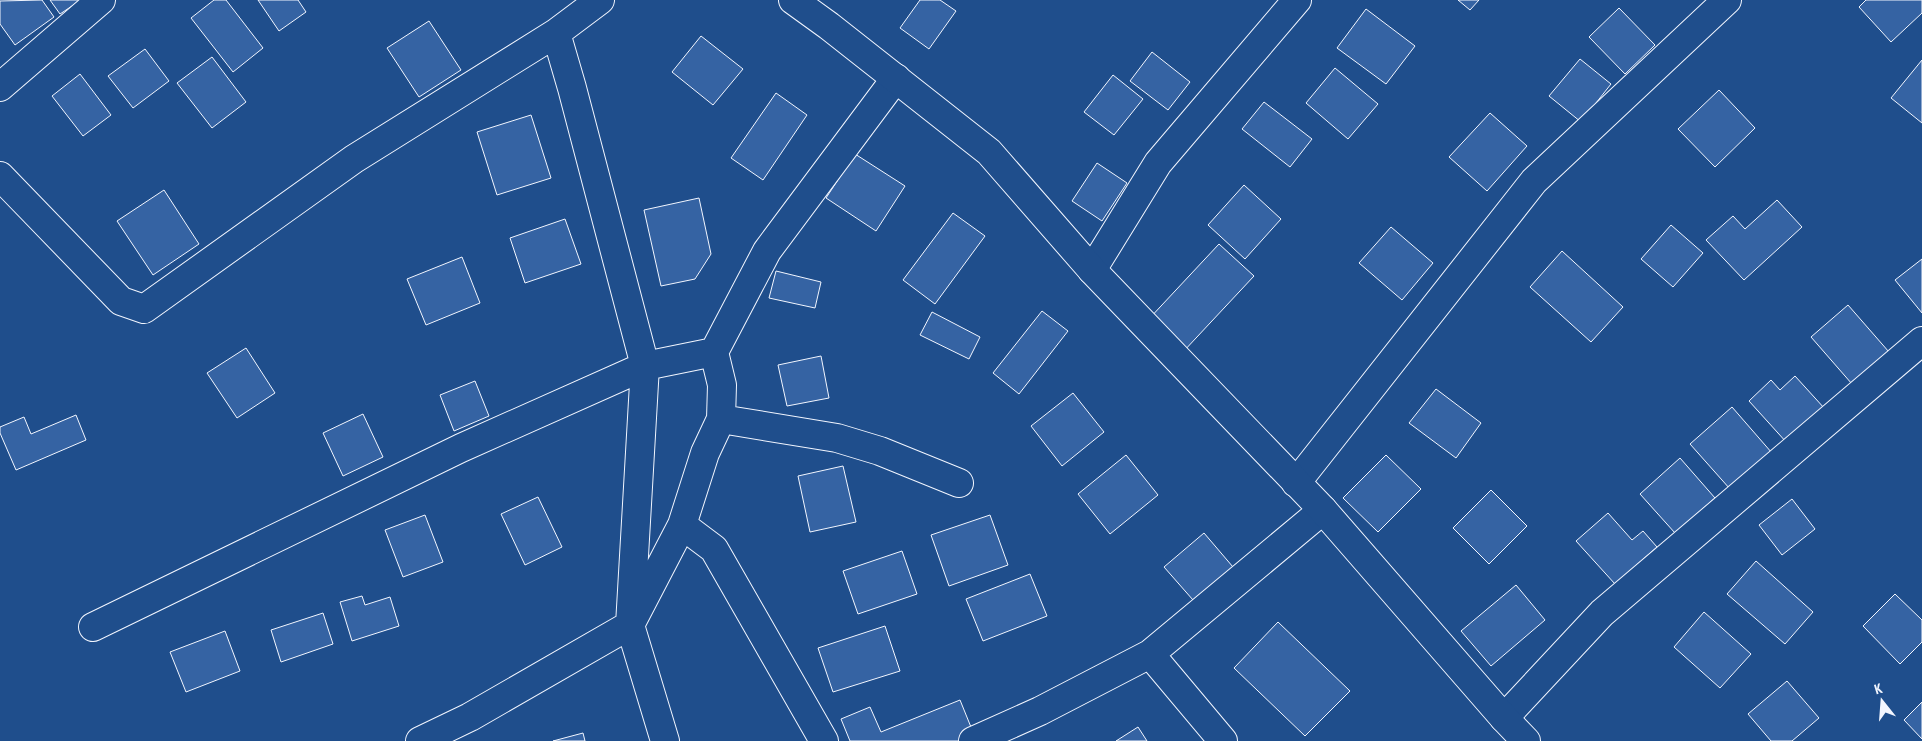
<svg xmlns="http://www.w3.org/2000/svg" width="1922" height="741" viewBox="0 0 1922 741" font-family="'PT Sans Narrow',sans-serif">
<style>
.building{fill:#3563a3;stroke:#f2f6ff}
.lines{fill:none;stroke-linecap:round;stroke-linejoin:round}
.street-casing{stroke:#f2f6ff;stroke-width:30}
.secondary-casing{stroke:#f2f6ff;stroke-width:30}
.street{stroke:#1f4e8c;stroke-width:28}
.secondary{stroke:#1f4e8c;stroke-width:28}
</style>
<rect width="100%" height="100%" fill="#1f4e8c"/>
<!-- building -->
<path class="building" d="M42,0L54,17L15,45L0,24V1Z
M50,0H81L60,14Z
M214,0H226L263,48L233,72L191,18Z
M258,0H298L306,12L279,31Z
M920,0H940L956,11L929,49L900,28Z
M1458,0H1479L1470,10Z
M1866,0H1922V13L1891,42L1859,7Z
M1619,8L1655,45L1625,74L1589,37Z
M1366,9L1415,46L1386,84L1337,48Z
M429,21L461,70L419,97L387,48Z
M701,36L743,69L713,105L672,72Z
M145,49L169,81L133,108L108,76Z
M1152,52L1190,82L1168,110L1130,81Z
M212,57L246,102L212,128L177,83Z
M1580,59L1611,84L1581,122L1549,96Z
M1922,60V123L1891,98Z
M1335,68L1378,104L1348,139L1306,103Z
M80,74L111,115L83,136L52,96Z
M1113,75L1143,99L1114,135L1084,112Z
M1719,90L1755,128L1715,167L1678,129Z
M776,93L807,115L763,180L731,158Z
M1264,102L1312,139L1290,167L1242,129Z
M1490,113L1527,146L1487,191L1449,157Z
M531,115L551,178L497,195L477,132Z
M855,154L905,186L876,231L826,198Z
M1097,163L1127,183L1102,221L1072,201Z
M1244,185L1281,219L1245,259L1208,225Z
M164,190L199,244L153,275L117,221Z
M699,198L711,254L695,279L661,286L644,210Z
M1777,200L1802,227L1744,280L1706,240L1733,216L1745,229Z
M953,213L985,236L935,304L903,280Z
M565,219L581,264L525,283L510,238Z
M1671,225L1703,253L1673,287L1641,259Z
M1391,227L1433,263L1402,300L1359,263Z
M1219,244L1254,276L1182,353L1147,321Z
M1562,251L1623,307L1591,342L1530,287Z
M462,257L480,303L426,325L407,279Z
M1922,259V313L1895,280Z
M776,271L821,282L815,308L769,298Z
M1848,305L1889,352L1852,384L1811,337Z
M1042,311L1068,331L1019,394L993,373Z
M932,312L980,337L969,359L920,335Z
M246,348L275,393L237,418L207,373Z
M821,356L829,398L787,406L778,365Z
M1795,376L1825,409L1787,443L1749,401L1771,380L1780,390Z
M475,381L489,416L454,431L440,395Z
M1436,389L1481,423L1456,458L1409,423Z
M1073,393L1104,432L1062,466L1031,426Z
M1732,407L1772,453L1730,489L1690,444Z
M363,414L383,457L343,476L323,433Z
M76,415L86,440L16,470L0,433V427L24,417L31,434Z
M1126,455L1158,495L1110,534L1078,494Z
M1386,455L1421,489L1378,532L1343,498Z
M1680,458L1715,498L1675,533L1640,494Z
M843,466L856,522L810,532L798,476Z
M1491,490L1527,526L1489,564L1453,528Z
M538,497L562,547L525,565L501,514Z
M1792,499L1815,529L1782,555L1759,525Z
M1608,513L1632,540L1643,531L1657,547L1615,584L1576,541Z
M425,515L443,562L403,577L385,530Z
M990,515L1008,565L949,586L931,535Z
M1204,533L1233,567L1193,600L1164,567Z
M902,551L917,594L858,614L843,571Z
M1756,561L1813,612L1785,644L1727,594Z
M1030,574L1047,616L983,641L966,599Z
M1516,585L1545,620L1491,666L1461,631Z
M1895,594L1922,620V642L1900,664L1863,626Z
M362,596L365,605L390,597L399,626L352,641L340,602Z
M1704,612L1751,654L1720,688L1674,647Z
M323,613L333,644L281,662L271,630Z
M1278,622L1350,691L1305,736L1234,668Z
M885,626L900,671L833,692L818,648Z
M225,631L240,671L186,692L170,652Z
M1787,681L1819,718L1792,741H1771L1748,714Z
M960,700L975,737L967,741H850L841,719L870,707L881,732Z
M1922,702V739L1904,720Z
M1138,727L1147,741H1116Z
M583,733L585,741H553Z"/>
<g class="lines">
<!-- street casing -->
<g class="street-casing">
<path id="street" d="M0,176L121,301L144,309L354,159L556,33L600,0
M1092,270L1158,163L1297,0
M721,419L837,438L880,451L959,483
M1296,483L1534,181L1727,0
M682,525L714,549L824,741
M93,627L461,448L645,366L714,352
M1150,654L1223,741
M1504,718L1602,613L1922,341
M420,741L470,717L630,625L645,366L572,88L556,33
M665,741L630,625L682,525L705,453L721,419L722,385L714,352L767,251L896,78
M973,741L1040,711L1150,654L1323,510"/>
</g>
<!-- secondary casing -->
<g class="secondary-casing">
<path id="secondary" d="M793,0L829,26L989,152L1092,270L1323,510L1504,718L1526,741
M0,87L101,0"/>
</g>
<!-- street -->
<use href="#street" class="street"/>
<!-- secondary -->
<use href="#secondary" class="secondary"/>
</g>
<!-- north arrow -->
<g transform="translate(1882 701) rotate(343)" stroke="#1f4e8c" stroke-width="4" paint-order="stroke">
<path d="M0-4L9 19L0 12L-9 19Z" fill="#f2f6ff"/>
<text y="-8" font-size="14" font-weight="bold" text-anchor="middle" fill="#f2f6ff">K</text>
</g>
</svg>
